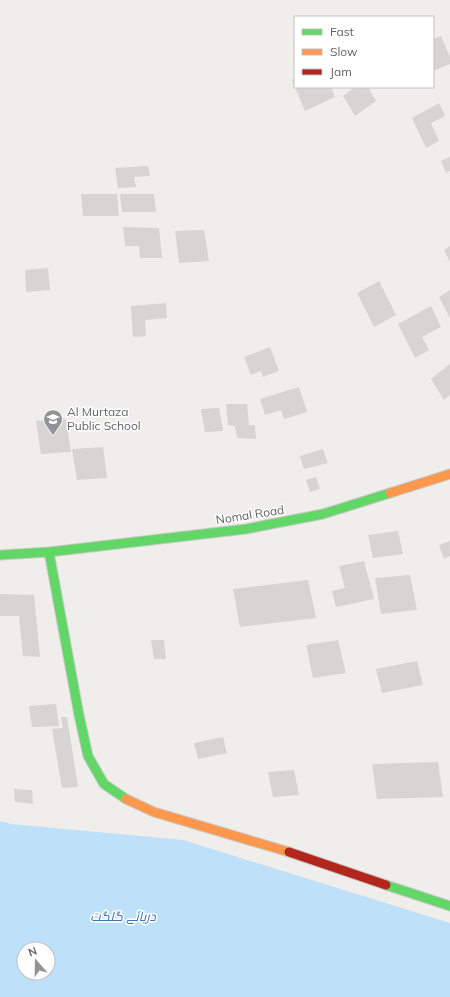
<svg xmlns="http://www.w3.org/2000/svg" width="450" height="997" viewBox="0 0 450 997" font-family="Mulish,Cairo,sans-serif">
<style>
.water{fill:#bfe0f9;fill-rule:evenodd}
.building{fill:#d6d5d3}
.lines{fill:none;stroke-linecap:round;stroke-linejoin:round}
.fast-casing{stroke:#cacacb;stroke-width:11}
.slow-casing{stroke:#cacacb;stroke-width:11}
.jam-casing{stroke:#cacacb;stroke-width:11}
.fast{stroke:#63d668;stroke-width:9}
.slow{stroke:#ff974d;stroke-width:9}
.jam{stroke:#b3261e;stroke-width:9}
.labels{text-anchor:middle;stroke-width:3;stroke-linejoin:round;paint-order:stroke}
.poi-label{font-size:12px;fill:#5f6368;stroke:#fff;text-anchor:start}
.street-label{font-size:12px;fill:#5f6368;stroke:#fff}
.water-label{font-size:13px;font-style:italic;fill:#4174aa;stroke:#fff}
</style>
<rect width="100%" height="100%" fill="#efeeea"/>
<!-- water -->
<path class="water" d="M0,821L11,824L183,840L450,923V997H0ZM24,949H48V973H24Z"/>
<!-- building -->
<path class="building" d="M441,36L450,57V64L433,71V39Z
M295,78V87H331L335,97L305,111L292,80Z
M355,87H368L376,101L355,116L343,96Z
M439,103L445,116L431,123L439,141L426,148L412,118Z
M450,157V171L446,173L441,161Z
M148,166L150,176L134,177L136,187L118,188L115,168Z
M81,194H117L119,216H83Z
M120,194H154L156,212H122Z
M123,227L159,228L162,258H140L139,246H125Z
M204,230L209,261L179,263L175,231Z
M450,246V262L444,250Z
M48,268L50,290L26,292L25,270Z
M379,281L396,315L374,327L357,293Z
M450,290V318L439,297Z
M166,303L167,318L145,320L146,336L133,337L131,306Z
M431,306L441,327L422,337L429,350L415,358L398,324Z
M270,347L279,371L263,377L261,371L251,375L244,357Z
M450,364V395L444,400L431,379Z
M299,387L307,412L284,419L281,410L265,415L260,399Z
M226,404H247L249,425H255L256,439L237,438L235,426L228,425Z
M219,408L223,431L205,432L201,409Z
M66,419L71,452L41,454L36,421Z
M103,447L107,478L77,480L72,449Z
M323,449L328,463L304,469L300,456Z
M316,477L320,489L310,492L306,480Z
M398,531L403,554L373,558L368,535Z
M450,541V556L444,559L439,545Z
M364,561L374,599L336,607L332,591L345,588L339,566Z
M410,575L417,610L381,614L375,578Z
M308,580L316,618L240,627L233,589Z
M0,594L34,595L40,657L23,656L19,616H0Z
M151,640H164L166,659H154Z
M338,640L346,673L313,678L306,645Z
M417,661L423,685L382,693L376,669Z
M56,704L59,726L32,727L29,706Z
M61,717H67L78,787L62,788L52,729L63,728Z
M223,737L227,753L198,759L194,743Z
M438,762L443,797L377,799L372,764Z
M294,770L299,795L273,797L268,772Z
M14,789L32,790L33,804L15,802Z"/>
<g class="lines">
<!-- fast casing -->
<g class="fast-casing">
<path id="fast" d="M49,552L79,715L88,756L104,784L126,799
M0,555L49,552L246,529L323,514L390,493
M386,885L450,906"/>
</g>
<!-- slow casing -->
<g class="slow-casing">
<path id="slow" d="M390,493L450,474
M126,799L154,812L289,852"/>
</g>
<!-- jam casing -->
<g class="jam-casing">
<path id="jam" d="M289,852L386,885"/>
</g>
<!-- fast -->
<use href="#fast" class="fast"/>
<!-- slow -->
<use href="#slow" class="slow"/>
<!-- jam -->
<use href="#jam" class="jam"/>
</g>
<!-- icons -->
<defs>
<g id="school-pin" transform="scale(1)"><path d="M0 17L-7.5 6A9.5 9.5 0 1 1 7.5 6Z" fill="#919496" stroke="#fff"/><path d="M0-5L7-2L0 1L-7-2ZM-4 1L0 2.5L4 1V4Q0 6-4 4Z" fill="#fff"/></g>
</defs>
<g fill-rule="evenodd">
<use href="#school-pin" x="53" y="419"/>
</g>
<g class="labels">
<!-- poi labels -->
<g class="poi-label">
<text x="67" y="416">Al Murtaza<tspan x="67" dy="14">Public School</tspan></text>
</g>
<!-- street labels -->
<g class="street-label">
<text transform="translate(250 515) rotate(-9)" y="4">Nomal Road</text>
</g>
<!-- water labels -->
<g class="water-label">
<text x="123" y="921">دریائے گلگت</text>
</g>
</g>
<!-- legend -->
<rect x="294" y="16" width="140" height="72" fill="#ffffff" stroke="#bfc1c3"/>
<rect x="302" y="29" width="20" height="6" fill="#63d668" stroke="#bfc1c3"/>
<text x="330" y="36" font-size="12" fill="#5f6368">Fast</text>
<rect x="302" y="49" width="20" height="6" fill="#ff974d" stroke="#bfc1c3"/>
<text x="330" y="56" font-size="12" fill="#5f6368">Slow</text>
<rect x="302" y="69" width="20" height="6" fill="#b3261e" stroke="#bfc1c3"/>
<text x="330" y="76" font-size="12" fill="#5f6368">Jam</text>
<!-- north arrow -->
<g transform="translate(36 961) rotate(340)"><circle r="19" fill="#ffffff" stroke="#bfc1c3"/>
<path d="M0-3L7 15L0 10L-7 15Z" fill="#919496"/>
<text y="-6" font-size="11" font-weight="bold" text-anchor="middle" fill="#5f6368">N</text>
</g>
</svg>
